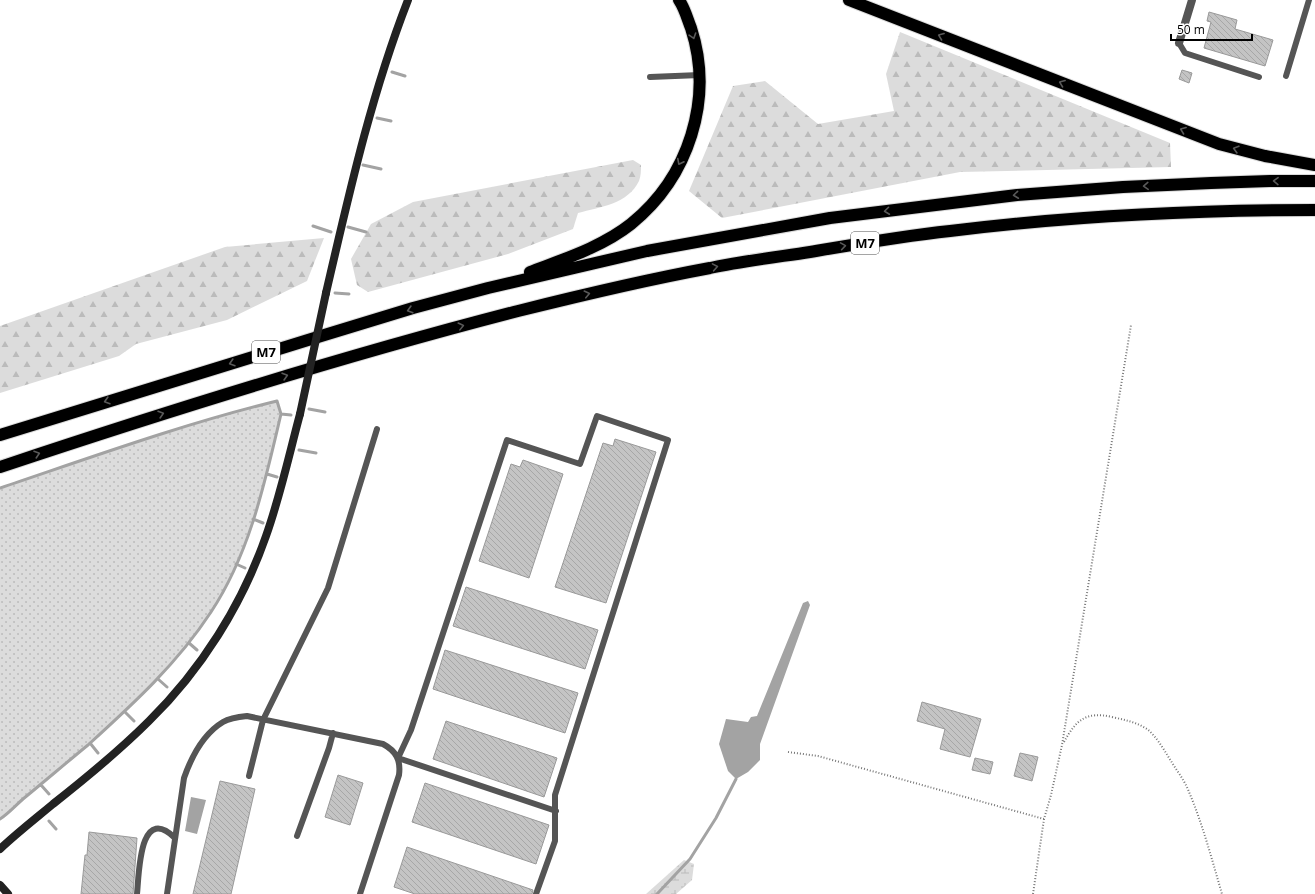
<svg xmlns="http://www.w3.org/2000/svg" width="1315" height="894" viewBox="0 0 1315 894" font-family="'Open Sans',sans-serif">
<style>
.grass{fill:url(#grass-dots)}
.forest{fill:url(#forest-firs)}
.wetland{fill:url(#wetland-marsh)}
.water{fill:#a3a3a3}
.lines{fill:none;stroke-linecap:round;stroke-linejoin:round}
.stream{stroke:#a3a3a3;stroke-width:3}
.building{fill:url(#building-back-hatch);stroke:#999}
.highway-casing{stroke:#dbdbdb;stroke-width:14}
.path{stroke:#777;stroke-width:2;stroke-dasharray:1 2;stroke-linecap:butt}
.lane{stroke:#555;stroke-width:6}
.street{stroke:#555;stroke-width:8}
.secondary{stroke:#222;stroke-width:8}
.highway{stroke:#000;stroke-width:12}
.secondary-bridge{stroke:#222;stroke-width:8}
.oneway{stroke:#595959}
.labels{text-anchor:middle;stroke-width:4;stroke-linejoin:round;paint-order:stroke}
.shield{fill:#fff;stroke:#4c4c4c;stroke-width:1}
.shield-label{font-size:13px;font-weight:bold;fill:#000}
</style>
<defs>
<pattern id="grass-dots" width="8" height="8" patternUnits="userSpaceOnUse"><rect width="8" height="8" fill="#dcdcdc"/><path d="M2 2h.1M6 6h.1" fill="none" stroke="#bbb" stroke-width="1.8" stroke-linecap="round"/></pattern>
<pattern id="forest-firs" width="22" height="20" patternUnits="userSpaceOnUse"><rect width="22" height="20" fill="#dcdcdc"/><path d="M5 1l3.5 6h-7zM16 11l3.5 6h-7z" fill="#bbb"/></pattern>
<pattern id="wetland-marsh" width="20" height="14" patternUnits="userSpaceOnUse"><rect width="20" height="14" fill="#dcdcdc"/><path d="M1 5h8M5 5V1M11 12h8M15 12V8" fill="none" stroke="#bbb"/></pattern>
<pattern id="building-back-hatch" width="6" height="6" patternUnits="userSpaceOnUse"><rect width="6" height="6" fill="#c4c4c4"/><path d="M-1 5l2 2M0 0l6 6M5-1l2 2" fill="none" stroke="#a7a7a7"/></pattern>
</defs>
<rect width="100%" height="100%" fill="#fff"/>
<!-- grass -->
<path class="grass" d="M277,401L281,414C265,482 250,553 211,612C177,664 133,704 88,745C66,763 45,781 23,799C15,806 8,814 0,819V488C92,457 183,424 277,401Z"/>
<!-- forest -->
<path class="forest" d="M900,32L1170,143L1171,167L960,172L722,218L689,191L733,86L765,81L818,124L894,111L886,74Z
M633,160L641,165C641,170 641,176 639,181C628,204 600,207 578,213L573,229L508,254L368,292L357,285L351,259L371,224L413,202Z
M324,238L307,281L227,320L136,344L119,356L0,393V326L225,247Z"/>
<!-- wetland -->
<path class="wetland" d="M684,860L694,864L692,880L676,894H646Z"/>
<!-- water -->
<path class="water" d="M808,601L810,605L760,744V760L748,772L736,779L728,771L719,744L726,719L748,722L751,717L757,716L803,603Z
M191,797L206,800L197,834L185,831Z"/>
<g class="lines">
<!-- stream -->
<path class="stream" d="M392,72L405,76
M377,118L391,121
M363,165L381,169
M313,226L331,232
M348,227L366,232
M335,293L349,294
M309,409L325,412
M281,414L291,415
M299,450L316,453
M267,474L277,477
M0,488C92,457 183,424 277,401L281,414C265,482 250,553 211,612C177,664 133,704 88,745C66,763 45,781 23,799C15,806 8,814 0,819
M253,519L263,523
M236,564L245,568
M189,643L197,650
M158,679L167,687
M125,712L134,721
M90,743L98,753
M41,785L49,794
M49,821L56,829
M657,894L690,859L716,818L736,779"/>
</g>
<!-- building -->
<path class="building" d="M1209,12L1237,20L1235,29L1273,40L1265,66L1204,48L1211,22L1207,21Z
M1182,70L1192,73L1189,83L1179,79Z
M615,439L656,452L606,603L555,587L603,443L613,446Z
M523,460L563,474L529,578L479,561L511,464L520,467Z
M466,587L598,630L585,669L453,626Z
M445,650L578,693L565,733L433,689Z
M922,702L981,719L970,757L940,749L945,729L917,721Z
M446,721L557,758L544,797L433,759Z
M1020,753L1038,757L1032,781L1014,776Z
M975,758L993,762L990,774L972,770Z
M338,775L363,783L350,825L325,817Z
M220,781L255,789L231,894H193Z
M425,783L549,825L536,864L412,822Z
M89,832L137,838L133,894H81L85,855H87Z
M407,847L533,890L532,894H415L394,887Z"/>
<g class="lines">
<!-- highway casing -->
<g class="highway-casing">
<path id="highway" d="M849,0L1219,144L1265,156L1315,165
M530,272C564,259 602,247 631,224C689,177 714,99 691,28C687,18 685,9 679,0
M0,435L308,340L413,308L488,288L647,251L830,218L1017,195L1123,187L1211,183L1270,181H1315
M0,467C171,410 343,356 518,311C582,295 645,280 710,268C743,261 777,257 810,252C857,244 903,236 950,231C1071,216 1194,210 1315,210"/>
</g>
<!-- path -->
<path class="path" d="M1064,742C1076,720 1086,711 1112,717C1125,720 1136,722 1147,729C1157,737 1164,750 1171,761C1177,771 1185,781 1189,792C1203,825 1212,860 1222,894
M788,752L818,756L1044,819
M1033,894L1044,819L1051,795L1062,745L1131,325"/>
<!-- lane -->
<path class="lane" d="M1179,43L1185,53L1259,77
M1286,76L1309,0
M650,77L700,75
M249,776L263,720L328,588L377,429
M297,836L329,748L333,733
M137,894C139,875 139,803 175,838
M167,894L184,778C191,758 203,734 223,722C230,718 238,717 247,716L383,744C396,751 401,760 399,775L360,894
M536,894L555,841V795L668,440L597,416L580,464L507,440L411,730L398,758L556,811"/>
<!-- street -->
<path class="street" d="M1179,43L1192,0"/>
<!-- secondary -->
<path class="secondary" d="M326,293C349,194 371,95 408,0
M0,849C17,833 35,819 53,804C86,778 119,751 149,721C201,670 242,605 266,536C280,497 289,455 300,414
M0,885L8,894"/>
<!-- highway -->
<use href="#highway" class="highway"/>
<!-- secondary-bridge -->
<path class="secondary-bridge" d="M300,414L326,293"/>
</g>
<!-- one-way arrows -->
<defs><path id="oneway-chevron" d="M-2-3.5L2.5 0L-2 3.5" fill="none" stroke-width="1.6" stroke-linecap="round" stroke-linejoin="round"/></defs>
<g class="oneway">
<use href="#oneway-chevron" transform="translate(693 36) rotate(72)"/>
<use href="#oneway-chevron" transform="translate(941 36) rotate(-159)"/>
<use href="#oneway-chevron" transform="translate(1062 83) rotate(-159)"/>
<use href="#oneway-chevron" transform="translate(1183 130) rotate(-159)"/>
<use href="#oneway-chevron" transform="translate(1236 149) rotate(-164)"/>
<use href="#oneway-chevron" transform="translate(680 162) rotate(117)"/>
<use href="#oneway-chevron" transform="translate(1276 181) rotate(-179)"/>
<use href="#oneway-chevron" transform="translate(1146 186) rotate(177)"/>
<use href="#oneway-chevron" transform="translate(1016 195) rotate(174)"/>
<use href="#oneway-chevron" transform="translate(887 211) rotate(173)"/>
<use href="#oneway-chevron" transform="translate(843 246) rotate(-9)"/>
<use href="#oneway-chevron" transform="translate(715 267) rotate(-10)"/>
<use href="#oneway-chevron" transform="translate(587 294) rotate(-13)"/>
<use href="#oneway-chevron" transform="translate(410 310) rotate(164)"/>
<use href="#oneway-chevron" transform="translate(461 326) rotate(-14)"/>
<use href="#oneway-chevron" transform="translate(232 363) rotate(163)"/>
<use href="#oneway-chevron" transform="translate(285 376) rotate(-16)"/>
<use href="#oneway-chevron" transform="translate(107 401) rotate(163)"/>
<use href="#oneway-chevron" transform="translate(161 414) rotate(-17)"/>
<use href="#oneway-chevron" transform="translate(37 454) rotate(-18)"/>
</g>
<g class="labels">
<!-- shield labels -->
<g class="shield">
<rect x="851" y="232" width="28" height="22" rx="3"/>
<rect x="252" y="341" width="28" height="22" rx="3"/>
</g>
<g class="shield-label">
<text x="865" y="248">M7</text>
<text x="266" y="357">M7</text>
</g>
</g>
<!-- scale -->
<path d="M1171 34v6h81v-6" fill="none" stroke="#000000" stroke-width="2"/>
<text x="1177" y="34" font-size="12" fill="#000000" stroke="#ffffff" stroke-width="3" paint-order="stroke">50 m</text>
</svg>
